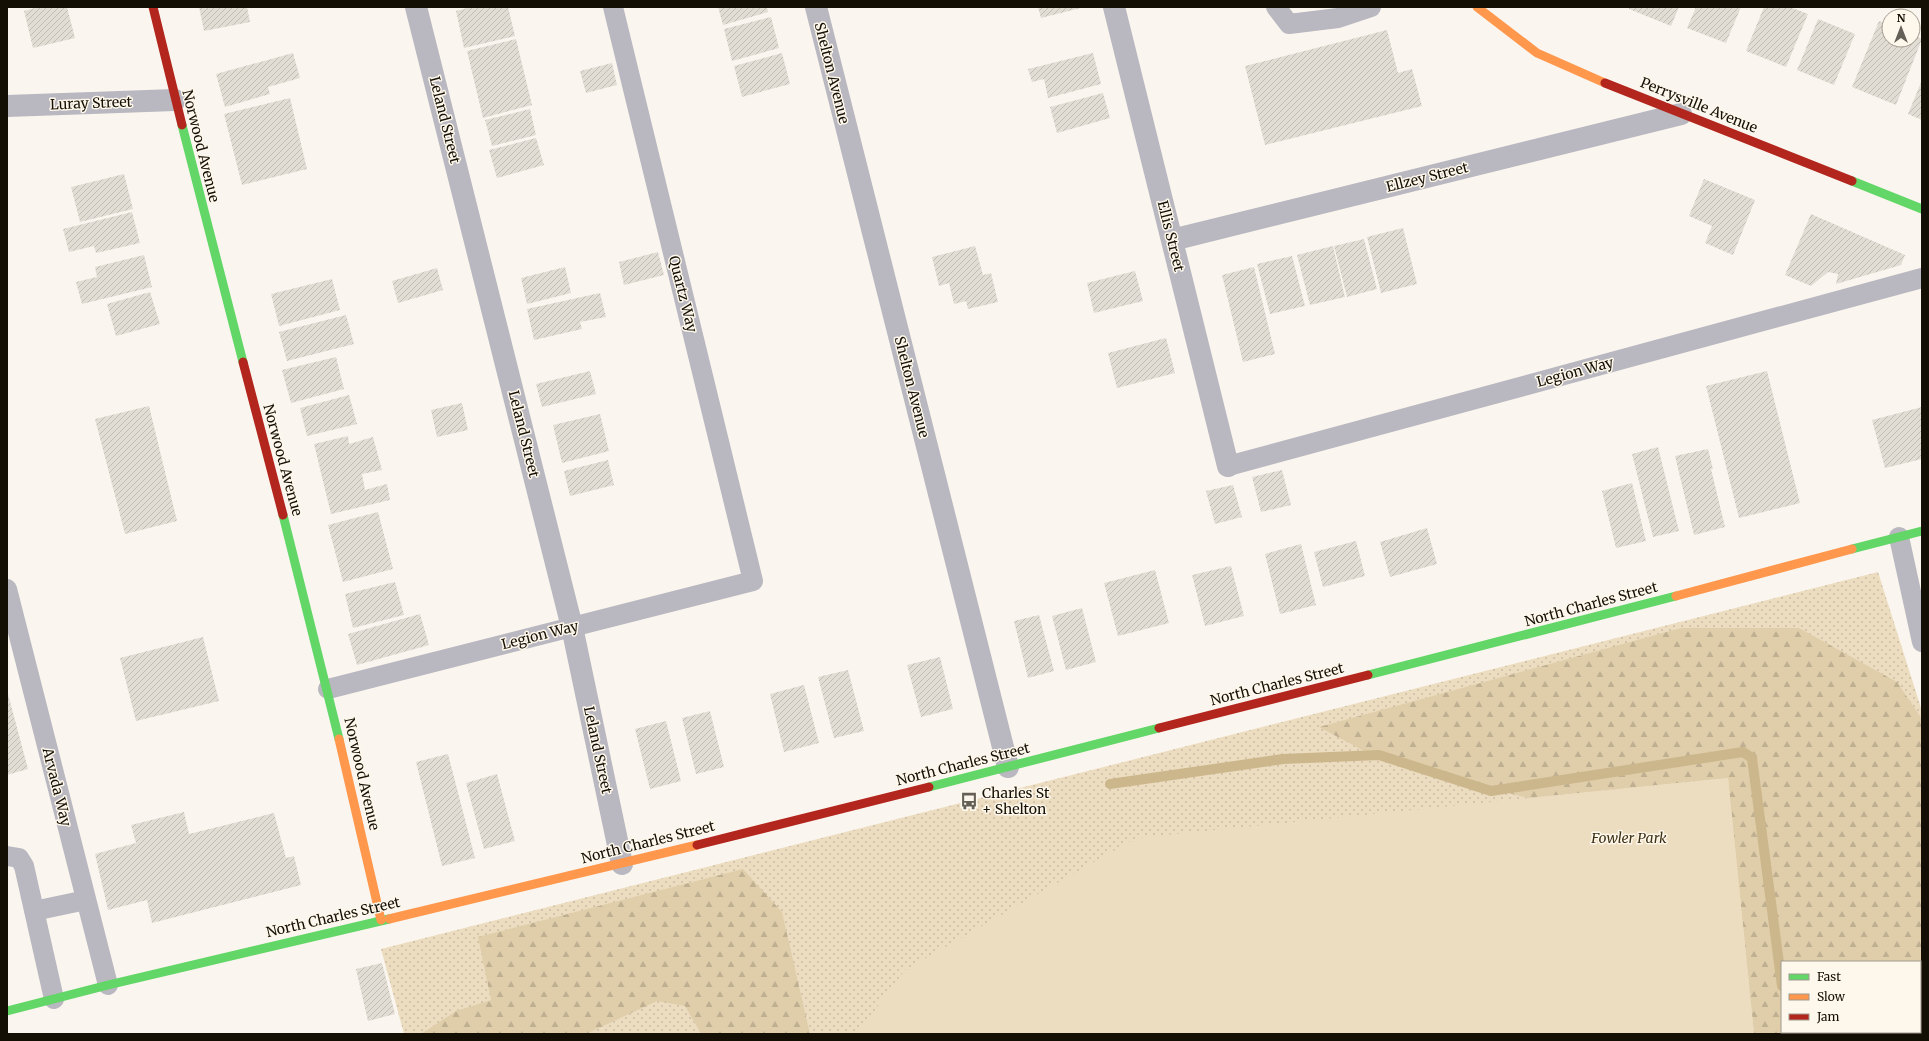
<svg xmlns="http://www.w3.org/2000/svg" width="1929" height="1041" viewBox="0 0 1929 1041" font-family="Merriweather,serif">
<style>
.grass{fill:url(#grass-dots);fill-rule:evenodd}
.forest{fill:url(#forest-firs);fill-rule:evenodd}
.pitch{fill:#edddc0}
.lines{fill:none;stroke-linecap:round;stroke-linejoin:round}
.stream{stroke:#ccb78c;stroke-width:10}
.building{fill:url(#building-hatch)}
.lane{stroke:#b9b7bf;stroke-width:20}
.street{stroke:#b9b7bf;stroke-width:22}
.fast{stroke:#63d668;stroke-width:9}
.slow{stroke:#ff974d;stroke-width:9}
.jam{stroke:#b3261e;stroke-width:9}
.labels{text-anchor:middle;stroke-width:3;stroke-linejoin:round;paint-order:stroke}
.street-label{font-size:14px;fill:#140f05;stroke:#fef7eb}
.poi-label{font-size:14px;fill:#140f05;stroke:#fef7eb;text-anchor:start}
.park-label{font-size:14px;font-style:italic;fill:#3d3015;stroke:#fef7eb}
</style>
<defs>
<pattern id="grass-dots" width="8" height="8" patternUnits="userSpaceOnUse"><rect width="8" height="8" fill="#edddc0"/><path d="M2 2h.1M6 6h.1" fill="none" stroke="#cabca4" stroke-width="1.8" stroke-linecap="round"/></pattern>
<pattern id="forest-firs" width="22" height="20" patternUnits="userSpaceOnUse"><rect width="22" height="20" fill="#e0ceab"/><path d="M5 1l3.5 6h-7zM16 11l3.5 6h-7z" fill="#bfb092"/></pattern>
<pattern id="building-hatch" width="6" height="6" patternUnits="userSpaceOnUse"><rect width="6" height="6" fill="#e2ddd4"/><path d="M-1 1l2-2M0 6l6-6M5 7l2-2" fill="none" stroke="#c1bcb4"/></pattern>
</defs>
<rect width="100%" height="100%" fill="#faf6ef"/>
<!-- grass -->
<path class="grass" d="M1878,572L1922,711V1034H404L381,949ZM1782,962H1920V1032H1782Z"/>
<!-- forest -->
<path class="forest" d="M1681,628H1799L1897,682L1922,719V1034H1754L1728,778L1528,798L1379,759L1319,727ZM1782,962H1920V1032H1782Z
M743,869L782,912L810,1034H701L685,1006L657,1001L586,1034H421L456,1011L491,1000L478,937Z"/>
<!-- pitch -->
<path class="pitch" d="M1728,778L1754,1034H857L905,970L1136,838Z"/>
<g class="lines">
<!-- stream -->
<path class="stream" d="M1110,784L1283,759L1379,755L1491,791L1743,752L1752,758L1782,986
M1788,1032V1034"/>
</g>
<!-- building -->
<path class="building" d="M38,7H67L75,38L33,48L24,11Z
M199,7H247L250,22L204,31Z
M471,7H508L515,36L464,48L456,11Z
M718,7H767L768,12L723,25Z
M1038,7H1081V8L1041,18Z
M1629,7H1679L1671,26L1629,9Z
M1696,7H1741L1726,43L1687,28Z
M1764,7H1790L1808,14L1786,67L1746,51Z
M771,17L779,48L732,61L724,29Z
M1818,19L1855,34L1834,85L1797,70Z
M1879,21L1889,25V40H1913V35L1922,39L1896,105L1852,87Z
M1387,30L1398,73L1412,69L1422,106L1265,145L1245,66Z
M516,39L532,105L483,118L467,51Z
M293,53L300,78L268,87L270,94L225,107L216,74Z
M782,53L790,84L742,97L734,66Z
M1093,53L1101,84L1048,98L1044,79L1032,82L1028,69Z
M612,63L617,85L586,93L580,71Z
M1922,80V120L1908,114Z
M1103,93L1110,118L1057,133L1050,107Z
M290,98L307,169L242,185L224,114Z
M530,109L536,135L492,146L485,120Z
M536,138L544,165L497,178L489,150Z
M124,174L133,209L80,222L71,187Z
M1704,179L1755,200L1733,255L1705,243L1712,226L1689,216Z
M132,212L140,243L96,253L94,246L69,252L63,229Z
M1811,214L1905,255L1901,265L1836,284L1838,274L1828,272L1811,286L1785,275Z
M1403,228L1417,284L1381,293L1367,237Z
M1364,239L1377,289L1347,297L1334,246Z
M975,246L983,275L991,273L998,302L968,309L966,301L954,304L949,283L939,286L932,257Z
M1333,246L1345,297L1310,305L1297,255Z
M658,252L664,275L624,285L619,262Z
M144,255L152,287L82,304L76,282L97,277L95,267Z
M1292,256L1305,306L1270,314L1257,264Z
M565,267L571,293L527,304L521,278Z
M1254,267L1275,354L1243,362L1222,275Z
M437,268L443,290L398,303L392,281Z
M1135,271L1143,301L1094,313L1087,283Z
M332,279L340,310L279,326L271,294Z
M150,292L160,324L116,336L107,304Z
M600,293L606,317L580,322L582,329L534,340L527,309Z
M346,315L354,344L287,361L279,332Z
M1166,338L1175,373L1117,388L1108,353Z
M336,357L344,389L291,403L282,370Z
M590,371L596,394L542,407L536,384Z
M1767,371L1800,503L1739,518L1706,386Z
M349,395L357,424L307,436L300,408Z
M462,403L468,430L437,437L431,410Z
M149,406L177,521L125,534L95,419Z
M1922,407V459L1885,468L1872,420Z
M600,414L609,451L562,463L553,425Z
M348,436L349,444L373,437L382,470L362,474L365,490L387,484L390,500L331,514L314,444Z
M1658,447L1679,531L1653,537L1632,454Z
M1708,449L1713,469H1711L1725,527L1694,535L1675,456Z
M608,460L614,485L570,496L564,471Z
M1282,470L1291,505L1261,512L1252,477Z
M1632,483L1646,541L1616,548L1602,491Z
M1233,485L1242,517L1215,524L1206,491Z
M378,512L393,569L343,582L328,525Z
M1427,528L1437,564L1390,577L1380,542Z
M1356,541L1365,576L1323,587L1314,552Z
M1301,544L1316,605L1280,614L1265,554Z
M1231,566L1244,616L1205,626L1192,575Z
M1155,570L1169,623L1118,636L1104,583Z
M395,582L404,615L353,628L345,594Z
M1082,608L1096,662L1066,670L1052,616Z
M420,614L429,645L357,665L348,634Z
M1039,615L1054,671L1028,678L1014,621Z
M203,637L219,701L136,721L120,658Z
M940,657L953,709L921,717L907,665Z
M848,670L864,731L834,738L818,677Z
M804,685L819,743L784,752L770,694Z
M7,690L28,769L7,775Z
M710,711L724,767L696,774L682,718Z
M666,721L681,781L650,789L635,729Z
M448,754L475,858L442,866L416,762Z
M497,774L515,841L484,849L466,783Z
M184,812L189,834L274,813L286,858L294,856L301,885L152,923L147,900L108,910L95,854L136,843L131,825Z
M382,963L395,1014L368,1021L356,969Z"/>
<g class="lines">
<!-- lane -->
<path class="lane" d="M1276,7L1289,24L1338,18L1371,7
M1228,466L1922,278
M1899,537L1922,642
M7,589L108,985
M328,689L753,581L613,7
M7,856L19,858L24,866L54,999
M34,911L86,900"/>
<!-- street -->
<path class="street" d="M416,7L572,627L622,864
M816,7L1008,767
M1114,7L1228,466
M7,106L175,100
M1172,240L1681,114"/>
<!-- fast -->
<path class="fast" d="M182,125L243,362
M1852,181L1922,209
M283,515L339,739
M1852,549L1922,531
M1368,675L1676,596
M929,787L1159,728
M7,1011L108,985L389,919"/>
<!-- slow -->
<path class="slow" d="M1477,7L1537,53L1605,83
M1676,596L1852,549
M339,739L381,920
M389,919L697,845"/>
<!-- jam -->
<path class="jam" d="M153,7L182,125
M1605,83L1852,181
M243,362L283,515
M1159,728L1368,675
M697,845L929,787"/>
</g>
<!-- icons -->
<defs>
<g id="bus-bare" transform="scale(1.38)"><path d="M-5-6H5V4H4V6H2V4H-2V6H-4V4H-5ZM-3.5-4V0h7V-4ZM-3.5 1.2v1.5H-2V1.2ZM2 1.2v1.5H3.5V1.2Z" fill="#646057" stroke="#fef7eb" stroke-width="2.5" paint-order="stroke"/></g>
</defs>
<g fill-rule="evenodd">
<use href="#bus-bare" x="969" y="801"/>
</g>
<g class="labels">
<!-- street labels -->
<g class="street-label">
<text transform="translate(832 73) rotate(76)" y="5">Shelton Avenue</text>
<text transform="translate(91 103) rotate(-2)" y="5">Luray Street</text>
<text transform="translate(1699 105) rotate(22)" y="5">Perrysville Avenue</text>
<text transform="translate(445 120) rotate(76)" y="5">Leland Street</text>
<text transform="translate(201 146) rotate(76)" y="5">Norwood Avenue</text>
<text transform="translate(1427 177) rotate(-14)" y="5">Ellzey Street</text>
<text transform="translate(1171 236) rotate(76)" y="5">Ellis Street</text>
<text transform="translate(683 294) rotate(76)" y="5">Quartz Way</text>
<text transform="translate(1575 372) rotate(-15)" y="5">Legion Way</text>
<text transform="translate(912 387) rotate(76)" y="5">Shelton Avenue</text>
<text transform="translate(524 434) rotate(76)" y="5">Leland Street</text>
<text transform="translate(283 460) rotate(75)" y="5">Norwood Avenue</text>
<text transform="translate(1591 604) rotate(-15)" y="5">North Charles Street</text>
<text transform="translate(540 635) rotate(-14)" y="5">Legion Way</text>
<text transform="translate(1277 684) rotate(-14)" y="5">North Charles Street</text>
<text transform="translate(598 750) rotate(78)" y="5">Leland Street</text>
<text transform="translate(963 764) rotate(-14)" y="5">North Charles Street</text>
<text transform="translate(362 774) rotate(77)" y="5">Norwood Avenue</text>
<text transform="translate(57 787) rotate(76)" y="5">Arvada Way</text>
<text transform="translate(648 842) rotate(-14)" y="5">North Charles Street</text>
<text transform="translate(333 917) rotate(-13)" y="5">North Charles Street</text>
</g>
<!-- poi labels -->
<g class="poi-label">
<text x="982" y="798">Charles St<tspan x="982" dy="16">+ Shelton</tspan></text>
</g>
<!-- park labels -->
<g class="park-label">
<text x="1629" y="843">Fowler Park</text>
</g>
</g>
<!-- border -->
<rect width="1929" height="1041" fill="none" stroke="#140f05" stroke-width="16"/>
<!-- legend -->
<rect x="1781" y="961" width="140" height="72" fill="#fef7eb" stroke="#a09a8f"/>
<rect x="1789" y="974" width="20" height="6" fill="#63d668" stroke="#a09a8f"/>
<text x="1817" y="981" font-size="12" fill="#140f05">Fast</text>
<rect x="1789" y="994" width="20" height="6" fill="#ff974d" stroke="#a09a8f"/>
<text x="1817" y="1001" font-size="12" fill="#140f05">Slow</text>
<rect x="1789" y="1014" width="20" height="6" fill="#b3261e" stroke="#a09a8f"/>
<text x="1817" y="1021" font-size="12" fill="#140f05">Jam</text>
<!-- north arrow -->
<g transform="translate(1901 28)"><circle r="19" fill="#fef7eb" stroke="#a09a8f"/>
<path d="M0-3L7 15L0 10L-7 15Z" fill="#646057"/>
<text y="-6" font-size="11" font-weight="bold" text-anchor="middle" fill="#140f05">N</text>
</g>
</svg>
